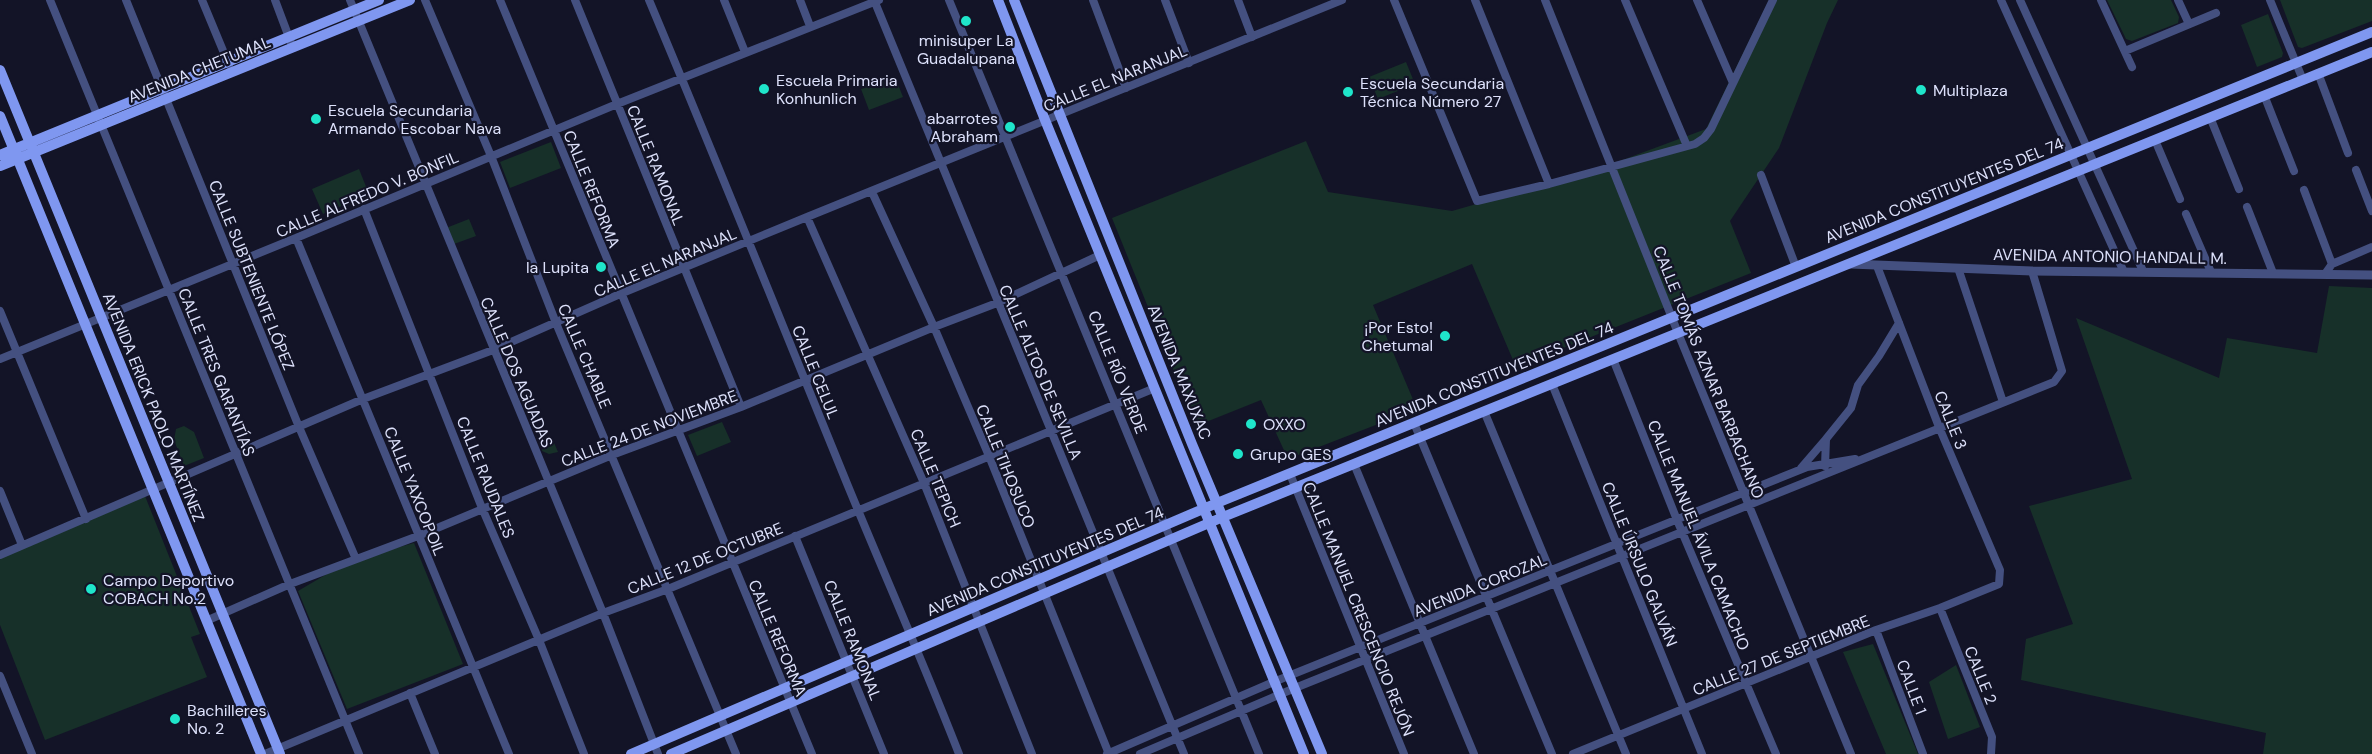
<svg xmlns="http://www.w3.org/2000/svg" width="2372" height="754" viewBox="0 0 2372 754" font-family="'DM Sans',sans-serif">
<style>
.green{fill:#173029}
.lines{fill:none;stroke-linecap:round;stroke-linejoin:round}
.minor{stroke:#445080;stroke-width:8}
.tertiary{stroke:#445080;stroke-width:9}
.secondary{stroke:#7f97f0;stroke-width:10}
.poi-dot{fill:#1fe5ca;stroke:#131427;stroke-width:2}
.labels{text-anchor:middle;stroke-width:4.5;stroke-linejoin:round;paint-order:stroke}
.poi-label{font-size:16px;fill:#dde1fb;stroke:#131427;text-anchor:start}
.street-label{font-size:16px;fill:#dde1fb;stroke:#131427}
</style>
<rect width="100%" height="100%" fill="#131427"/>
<!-- green -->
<path class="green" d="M1769,0H1838L1827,23L1779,148L1730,221L1751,273L1516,367L1472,264L1373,305L1417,409L1288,459L1261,400L1196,426L1112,218L1306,141L1328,192L1452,211L1598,169L1706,129Z
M2107,0H2171L2179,17L2178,23L2132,41L2126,39Z
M2280,0H2372V21L2302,48L2298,47Z
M2268,14L2283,53L2282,57L2257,67L2241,25Z
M1406,62L1415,84L1378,99L1369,77Z
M895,77L903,97L869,110L861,89Z
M551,142L561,168L510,188L500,162Z
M359,169L369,194L323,214L312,189Z
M469,219L476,236L454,244L446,228Z
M2329,286L2372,288V754H2263L2266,733L2021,680L2026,639L2073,624L2029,506L2132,479L2076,318L2219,378L2227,338L2317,353Z
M722,422L731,442L697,456L688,435Z
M184,426L194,432L204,458L184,466L174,440L176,429Z
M552,438L558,452L549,454L542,451L543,441Z
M145,496L200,634L191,637L207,677L45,740L0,625V553Z
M414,543L463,664L347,709L298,591L349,561Z
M1873,644L1918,754H1886L1843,652Z
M1956,665L1980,727L1948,739L1929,682Z"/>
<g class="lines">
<!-- minor -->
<path class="minor" d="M50,0L359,754
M126,0L299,427L356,559
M202,0L229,65
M275,0L293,48
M350,0L603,613L658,754
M425,0L491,156L556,323L736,754
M500,0L812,754
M575,0L741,407
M649,0C717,162 782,324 848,486C885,576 924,664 959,754
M724,0L745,52
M800,0L810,26
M874,0L1184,754
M949,0L1259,754
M1093,0L1126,88
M1165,0L1189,63
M1238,0L1252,37
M1394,0L1477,201L1549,184L1695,144L1704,138L1711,129L1773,0
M1475,0L1549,184
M1545,0L1678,333L1851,754
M1625,0L1687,146
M1697,0L1733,83
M2001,0L2123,270
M2020,0L2143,271
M2101,0L2132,67
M2178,0L2189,24
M2270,0L2303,80
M2125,51L2216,13
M2318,73L2348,153
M2264,95L2294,171
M2210,117L2239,189
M2155,140L2180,199
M2356,170L2372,211
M1761,175L1796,267
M2304,190L2332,264
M872,192L934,327L989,456L1109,754
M2247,207L2273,273
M364,209L482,508L539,640L584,754
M2186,214L2211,272
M807,217L924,483L1032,754
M296,238L509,754
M1958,268L2003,402
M2325,274L2332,264L2372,247
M0,311L86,519
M0,359L296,238L617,104L879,0
M1613,359L1677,520L1776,754
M1552,384L1702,754
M1484,411L1626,754
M1414,423L1552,754
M1354,464L1474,754
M1825,466L1826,439L1851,408L1858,385L1879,356L1899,323
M1801,468L1826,439
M1290,474L1404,754
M0,491L22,545
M795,536L884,754
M0,555L363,399L493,350L620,294L807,217L1342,0
M1940,608L1992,737L1991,754
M206,621L290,584L418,536L612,455L741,407L934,327L997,303L1100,255
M1876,630L1923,754
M0,676L32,754
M410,693L435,754
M265,754L603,613L668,589L1155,388
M1107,754L1276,681L1807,467L1855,459
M1140,754L1295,688L2054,382L2062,371L2032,271
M1573,754L1876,630L1940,608L1999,584L2000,570L1939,427L1877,266"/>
<!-- tertiary -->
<path class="tertiary" d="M1850,264L2032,271L2372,275"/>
<!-- secondary -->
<path class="secondary" d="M998,0L1045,120L1304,754
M1014,0L1192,444L1322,754
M0,70L280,754
M0,116L261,754
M0,155L379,0
M0,166L410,0
M631,754L1217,503L2372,32
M671,754L1223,517L2372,52"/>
</g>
<!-- markers -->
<g class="poi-dot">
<circle cx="966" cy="21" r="6"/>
<circle cx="764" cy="89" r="6"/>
<circle cx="1921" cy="90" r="6"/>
<circle cx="1348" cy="92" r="6"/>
<circle cx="316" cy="119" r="6"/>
<circle cx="1010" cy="127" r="6"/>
<circle cx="601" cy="267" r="6"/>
<circle cx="1445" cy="336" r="6"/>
<circle cx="1251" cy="424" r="6"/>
<circle cx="1238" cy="454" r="6"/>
<circle cx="91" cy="589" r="6"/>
<circle cx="175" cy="719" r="6"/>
</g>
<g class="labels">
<!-- poi labels -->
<g class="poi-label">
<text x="966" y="46" text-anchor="middle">minisuper La<tspan x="966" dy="18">Guadalupana</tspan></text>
<text x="776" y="86">Escuela Primaria<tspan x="776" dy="18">Konhunlich</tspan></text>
<text x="1360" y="89">Escuela Secundaria<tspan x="1360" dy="18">Técnica Número 27</tspan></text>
<text x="1933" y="96">Multiplaza</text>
<text x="328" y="116">Escuela Secundaria<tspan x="328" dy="18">Armando Escobar Nava</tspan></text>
<text x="998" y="124" text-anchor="end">abarrotes<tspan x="998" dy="18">Abraham</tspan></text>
<text x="589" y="273" text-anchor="end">la Lupita</text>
<text x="1433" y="333" text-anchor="end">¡Por Esto!<tspan x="1433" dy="18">Chetumal</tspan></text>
<text x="1263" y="430">OXXO</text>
<text x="1250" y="460">Grupo GES</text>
<text x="103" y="586">Campo Deportivo<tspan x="103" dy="18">COBACH No.2</tspan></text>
<text x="187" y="716">Bachilleres<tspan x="187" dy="18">No. 2</tspan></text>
</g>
<!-- street labels -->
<g class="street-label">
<text transform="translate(199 69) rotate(-22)" y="6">AVENIDA CHETUMAL</text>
<text transform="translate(1115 78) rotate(-22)" y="6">CALLE EL NARANJAL</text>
<text transform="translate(656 165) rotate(68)" y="6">CALLE RAMONAL</text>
<text transform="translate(592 189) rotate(68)" y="6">CALLE REFORMA</text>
<text transform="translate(1944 190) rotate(-22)" y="6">AVENIDA CONSTITUYENTES DEL 74</text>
<text transform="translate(367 194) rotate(-23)" y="6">CALLE ALFREDO V. BONFIL</text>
<text transform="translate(2110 256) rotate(1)" y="6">AVENIDA ANTONIO HANDALL M.</text>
<text transform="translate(665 262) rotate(-23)" y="6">CALLE EL NARANJAL</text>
<text transform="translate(252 275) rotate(68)" y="6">CALLE SUBTENIENTE LÓPEZ</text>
<text transform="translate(585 356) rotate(67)" y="6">CALLE CHABLE</text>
<text transform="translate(217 372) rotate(68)" y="6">CALLE TRES GARANTÍAS</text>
<text transform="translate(517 372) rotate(67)" y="6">CALLE DOS AGUADAS</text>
<text transform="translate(816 372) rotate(68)" y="6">CALLE CELUL</text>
<text transform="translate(1041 372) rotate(67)" y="6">CALLE ALTOS DE SEVILLA</text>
<text transform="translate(1118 372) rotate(68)" y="6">CALLE RÍO VERDE</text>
<text transform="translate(1180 372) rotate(68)" y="6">AVENIDA MAXUXAC</text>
<text transform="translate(1709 372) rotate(68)" y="6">CALLE TOMÁS AZNAR BARBACHANO</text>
<text transform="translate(1494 374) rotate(-22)" y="6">AVENIDA CONSTITUYENTES DEL 74</text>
<text transform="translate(154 407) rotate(68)" y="6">AVENIDA ERICK PAOLO MARTÍNEZ</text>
<text transform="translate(1951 420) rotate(68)" y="6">CALLE 3</text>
<text transform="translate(649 428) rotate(-21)" y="6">CALLE 24 DE NOVIEMBRE</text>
<text transform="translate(1006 466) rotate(68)" y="6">CALLE TIHOSUCO</text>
<text transform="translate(486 477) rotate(68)" y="6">CALLE RAUDALES</text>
<text transform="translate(936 478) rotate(67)" y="6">CALLE TEPICH</text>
<text transform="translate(415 491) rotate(68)" y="6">CALLE YAXCOPOIL</text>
<text transform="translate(1699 535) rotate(68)" y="6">CALLE MANUEL ÁVILA CAMACHO</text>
<text transform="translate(705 558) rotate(-22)" y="6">CALLE 12 DE OCTUBRE</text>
<text transform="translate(1045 561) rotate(-23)" y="6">AVENIDA CONSTITUYENTES DEL 74</text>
<text transform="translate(1640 564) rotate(68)" y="6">CALLE ÚRSULO GALVÁN</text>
<text transform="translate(1480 585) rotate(-22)" y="6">AVENIDA COROZAL</text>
<text transform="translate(1359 609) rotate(68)" y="6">CALLE MANUEL CRESCENCIO REJÓN</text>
<text transform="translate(778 638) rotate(67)" y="6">CALLE REFORMA</text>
<text transform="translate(853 640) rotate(68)" y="6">CALLE RAMONAL</text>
<text transform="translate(1781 655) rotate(-22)" y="6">CALLE 27 DE SEPTIEMBRE</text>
<text transform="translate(1981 675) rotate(68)" y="6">CALLE 2</text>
<text transform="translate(1912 687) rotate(69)" y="6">CALLE 1</text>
</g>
</g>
</svg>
